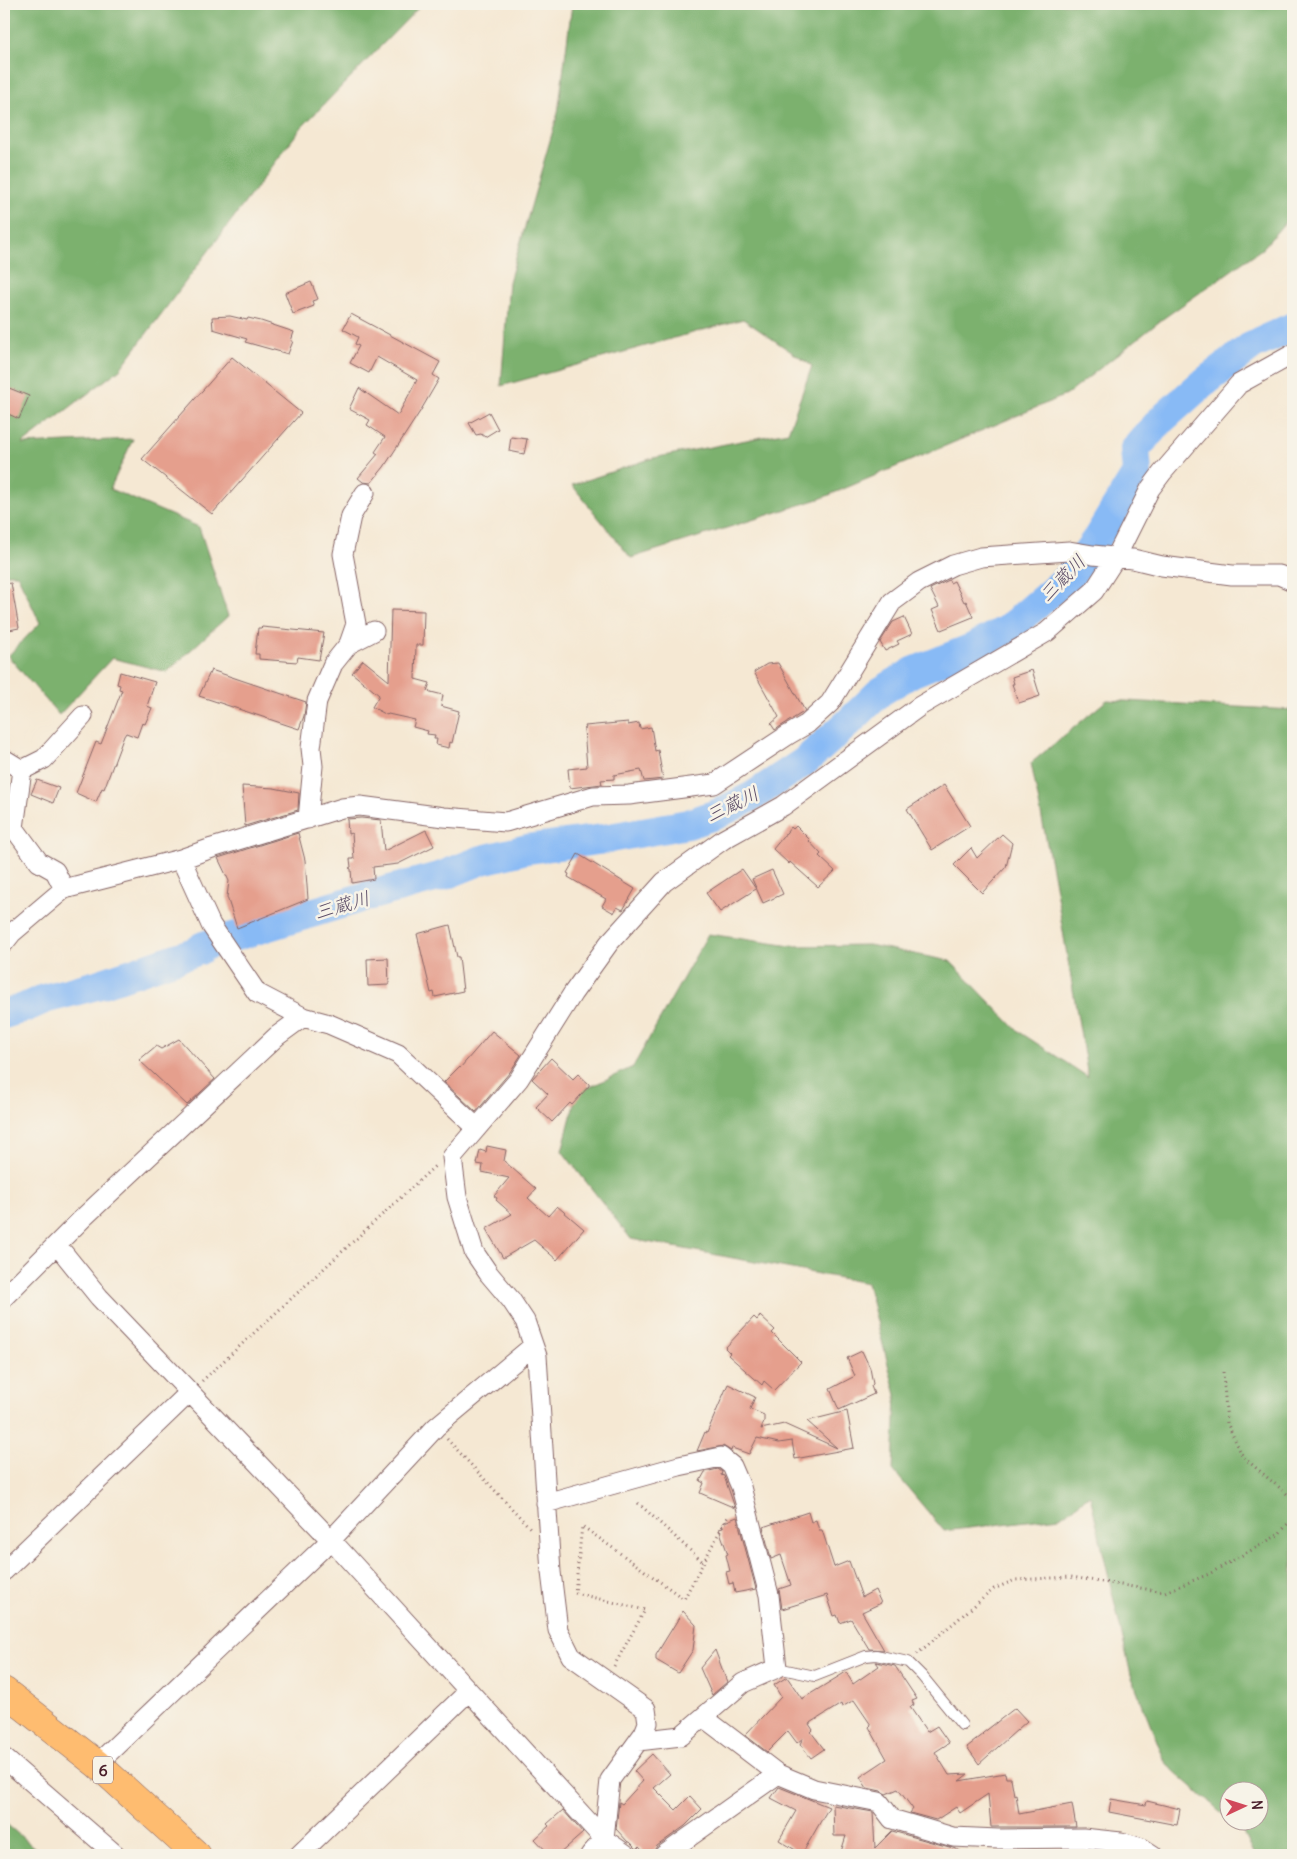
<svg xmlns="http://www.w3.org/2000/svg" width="1297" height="1859" viewBox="0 0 1297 1859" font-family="Delius,'Klee One',sans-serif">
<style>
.forest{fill:#7bb16e;stroke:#62684c}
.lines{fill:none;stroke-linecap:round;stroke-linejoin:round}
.river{stroke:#88baf5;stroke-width:30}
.building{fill:#e59f8d}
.service-casing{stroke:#866566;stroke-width:12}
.minor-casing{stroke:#866566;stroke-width:21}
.primary-casing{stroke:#866566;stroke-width:29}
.path{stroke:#866566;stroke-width:3;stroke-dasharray:1 4;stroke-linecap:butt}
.service{stroke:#fff;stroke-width:10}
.minor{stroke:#fff;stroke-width:19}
.primary{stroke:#febc70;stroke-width:28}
.labels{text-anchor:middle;stroke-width:5;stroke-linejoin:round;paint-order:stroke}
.shield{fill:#f7f3e8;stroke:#7e5f64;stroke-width:1}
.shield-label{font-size:16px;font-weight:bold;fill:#4a1f2b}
.water-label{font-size:19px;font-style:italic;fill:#5d4e68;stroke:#f7f3e8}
</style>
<rect width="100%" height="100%" fill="#f7f3e8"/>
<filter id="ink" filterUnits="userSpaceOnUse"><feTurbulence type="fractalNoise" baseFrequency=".02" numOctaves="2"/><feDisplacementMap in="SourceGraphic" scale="10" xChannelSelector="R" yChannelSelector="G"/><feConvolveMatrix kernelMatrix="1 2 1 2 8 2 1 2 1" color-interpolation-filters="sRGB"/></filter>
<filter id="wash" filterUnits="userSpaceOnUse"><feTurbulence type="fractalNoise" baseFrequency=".0096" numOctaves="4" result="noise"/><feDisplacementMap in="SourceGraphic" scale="20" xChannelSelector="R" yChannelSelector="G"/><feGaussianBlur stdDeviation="1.12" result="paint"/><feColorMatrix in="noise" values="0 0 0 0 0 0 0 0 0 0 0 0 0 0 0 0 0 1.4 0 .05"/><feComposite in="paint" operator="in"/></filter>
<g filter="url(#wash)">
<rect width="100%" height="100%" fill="#f5e8d3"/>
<!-- forest -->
<path class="forest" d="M4,4H422L301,128L120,369L22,444L133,439L110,489L199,527L228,616L167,672L112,658L59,715L8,656L40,623L17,574H4Z
M572,4H1293V213L1263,248L1164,318L1066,395L822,498L631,558L572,485L653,458L788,432L812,366L743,319L501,386L509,282L558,113Z
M1107,700L1293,710V1855H1254L1241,1828L1233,1822H1260V1792H1230L1229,1819L1166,1764L1131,1675L1090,1495L1060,1517L944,1531L893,1470L896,1395L867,1283L631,1239L562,1151L577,1093L633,1067L708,934L791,946L869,945L950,961L1018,1031L1088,1077L1054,879L1031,763Z
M4,1822L43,1855H4Z"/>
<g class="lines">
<!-- river -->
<path class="river" d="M4,1014L24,1008L44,999L97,985L200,950L203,946L364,897L442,876L482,860L527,849L604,839L688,824L717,814L753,796L804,762L847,724L880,692L913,672L975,647L1008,629L1070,576L1098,537L1137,473L1135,449L1160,421L1197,388L1253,345L1293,327"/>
</g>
<g id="blocks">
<!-- building -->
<path class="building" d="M311,282L318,299L312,301L314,306L293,314L285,293Z
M351,314L440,362L433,375L439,379L421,410L384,467L371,483L363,482L358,478L378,454L375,452L385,437L367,425L370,420L349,409L359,388L398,415L417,380L377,357L369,373L350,363L359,346L355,344L358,337L343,329Z
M230,316L247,320L248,318L261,321L294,332L291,341H293L288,354L245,342L247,339L213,329L212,317Z
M232,357L301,413L212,514L142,459Z
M4,386L29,396L19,419L4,412Z
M489,412L498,429L485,437L481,434L476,435L469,423Z
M511,437L527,439L524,454L509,451Z
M949,580L950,583L954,581L964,602L966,601L973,617L941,630L932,610L939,607L930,589Z
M11,583L19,628L4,631V584Z
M391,610L424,611L423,645H416L415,679L430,683L427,691L443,695L441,706L459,711L452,743L450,742L449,748L436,745L437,739H434L435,735L427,734L428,731L413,727L415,720L388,714L387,715L372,707L379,695L352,673L363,660L389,681Z
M904,617L912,634L897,641L899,644L885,651L880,642L893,622Z
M262,627L324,633L319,660L298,657L297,662L259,659V654H255L258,628H261Z
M778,663L805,711L775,730L771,724L779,717L754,672L767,664Z
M211,670L306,702L304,716L299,729L199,696Z
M1032,670L1040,696L1019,703L1012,684H1014L1012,677Z
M120,672L155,682L147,706L152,708L145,724L142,723L137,737L126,733L124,736L104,789L102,788L96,802L76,793L96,742L101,744L122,690L119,689L120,685L117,684Z
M628,722V725L639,723L640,729L651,727L655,751L658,750L663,779L644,781L641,770L614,775V779L601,780L602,784L570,788L568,769L587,767L584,729L586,728L585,726Z
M37,780L59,788L53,803L31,794Z
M944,785L970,826L932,850L907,809Z
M242,786L274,788L299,793L298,810L245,826Z
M361,818L381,820L384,851L426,830L434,846L398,864L373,867L374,879L352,883L351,869L349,868L351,867L350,859H354L352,833L348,834L347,819Z
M796,826L810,840L809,841L821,854L819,856L835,871L818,887L790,862L789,864L773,849L791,827L793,829Z
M298,833L305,860L308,899L237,928L227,897L229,881L218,858Z
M1002,834L1012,843L1006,867L982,893L954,865L971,848L977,858Z
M578,854L635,889L623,910L617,907L614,913L602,906L606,899L568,877L569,874L567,873Z
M742,869L756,889L720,912L706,893Z
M772,870L783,894L763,903L752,879Z
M450,925L457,957H459L463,991L435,997L434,992L431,993L417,934Z
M388,958L389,985L368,986L367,959Z
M492,1031L521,1055L510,1072L476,1112L444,1082L459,1067L460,1068Z
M179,1039L215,1079L187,1105L139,1060L156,1046L161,1049Z
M551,1058L573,1079L578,1074L589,1084V1086L572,1105L570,1103L552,1122L536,1107L548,1094L532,1079Z
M487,1146L506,1150L504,1161L536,1189L528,1198L548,1216L557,1206L584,1229L557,1260L534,1240L503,1258L486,1229L512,1214L496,1200L497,1198L494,1196L509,1178L482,1172L483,1165L477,1164L480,1150L486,1152Z
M760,1316L775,1330L772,1333L801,1362L774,1390L764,1381L762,1385L728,1355L730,1353L725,1348L754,1317L757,1320Z
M862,1351L870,1368L873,1384L871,1386L874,1394L839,1410L830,1389L855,1376L847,1358Z
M728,1384L755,1397L750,1409L764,1415V1421L761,1429L784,1424L837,1448L807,1421L847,1411L854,1448L795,1459L792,1441L779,1443L757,1438L749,1454L732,1448L731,1451L723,1446L697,1451L705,1432L707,1433Z
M718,1469L722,1472L721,1475L724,1476L735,1508L700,1493L704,1483L700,1481L705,1472Z
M808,1512L811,1522L816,1520L819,1530H822L834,1567L849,1561L862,1597L875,1590L881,1603L862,1612L884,1650L869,1649L851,1619L840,1623L837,1615L834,1616L827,1595L782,1609L779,1589L791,1585L781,1555L771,1559L763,1527Z
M737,1517L756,1589L735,1593L733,1583L729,1584L726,1572L730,1571L726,1555L728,1554L719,1529L723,1528L722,1523Z
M683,1611L696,1625L693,1650L678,1673L656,1660V1655Z
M715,1650L727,1682L712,1695L700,1668Z
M876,1662L895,1666L917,1699L912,1701L914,1705L910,1707L927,1732L937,1726L949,1743L935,1752L949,1775L968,1774L959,1781L1005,1773L1006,1778H1011L1014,1795L1016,1794L1019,1814L1072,1804L1076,1827H991L988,1794L960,1813L956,1807L936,1820L910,1813L913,1809L898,1789L886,1794L881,1791L867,1788L860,1777L887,1759L869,1727L871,1725L854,1700L842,1707L841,1704L809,1724L813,1730L811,1732L824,1749L811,1758L800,1744L803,1738L797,1743L788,1731L767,1752L745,1735L781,1697L774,1685L787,1677L802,1699L846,1672L853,1684L879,1666Z
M1015,1708L1027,1721L979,1764L967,1747L984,1734L983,1733Z
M652,1754L670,1774L654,1788L676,1810L690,1796L702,1809L685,1826L657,1846L651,1855H647L639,1847L637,1849L630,1842H628L616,1829L619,1802L622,1804L643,1781L634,1771Z
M779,1787L829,1807L802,1854L779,1840L796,1811L771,1798Z
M1111,1799L1146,1805L1147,1801L1180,1809L1177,1825L1109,1812Z
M833,1805L873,1812L875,1848L892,1831L953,1848L969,1855H840L846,1836H834Z
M563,1810L583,1833L558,1855H550L535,1839L549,1826L547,1824Z"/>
</g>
</g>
<g filter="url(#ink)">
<use href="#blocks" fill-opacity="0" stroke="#866566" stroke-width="1"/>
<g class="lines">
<!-- service casing -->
<g class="service-casing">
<path id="service" d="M777,1668L815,1676L866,1656L876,1655L908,1662L922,1676L962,1725"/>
</g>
<!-- minor casing -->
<g class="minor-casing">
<path id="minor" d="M349,644L356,624L343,554L351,516L365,493
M4,759L22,770L14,828L39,862L55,871L64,889
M22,770L44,759L83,716
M308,819L313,766L311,748L317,701L333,664L349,644L374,631
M181,859L211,925L257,993L303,1017L329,1024L398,1054L477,1128
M4,943L12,933L64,889L181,859L212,848L342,808L360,806L444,817L506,822L593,796L629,795L714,784L788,735L807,724L830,703L892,602L919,582L953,565L981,557L1069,551L1093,555L1133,559L1162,566L1232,575H1279L1293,581
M57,1245L99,1297L331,1540L604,1839L627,1855
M4,1297L84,1217L277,1036L303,1017
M546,1503L679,1466L721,1457L732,1466L741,1487L769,1595L777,1668L743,1683L681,1736L638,1741
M4,1571L190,1392
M703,1717L778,1774L814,1789L879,1802L892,1819L953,1837L998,1839L1083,1838L1121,1842L1142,1848L1153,1855
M4,1758L116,1855
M97,1764L331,1540L436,1427L533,1346
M299,1855L469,1691
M590,1855L604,1839L610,1780L644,1733L648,1723L646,1709L571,1656L558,1630L551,1572L537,1356L525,1321L511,1300L489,1274L474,1252L457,1197L452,1157L519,1079L573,993L609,943L664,882L724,839L783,806L920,706L1047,632L1094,591L1116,557L1150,489L1162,473L1239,384L1293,354
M664,1855L778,1774"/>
</g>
<!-- primary casing -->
<g class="primary-casing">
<path id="primary" d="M4,1691L97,1764L197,1855"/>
</g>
<!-- path -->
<path class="path" d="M1223,1372L1227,1423L1243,1457L1293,1499
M202,1381L436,1165
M447,1439L531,1529
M638,1503L704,1563
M917,1654L994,1589L1015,1580L1071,1577L1165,1592L1209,1574L1278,1535L1293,1518
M614,1666L645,1610L575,1593L582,1526L684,1599L729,1514"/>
<!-- service -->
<use href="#service" class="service"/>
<!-- minor -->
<use href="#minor" class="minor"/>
<!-- primary -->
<use href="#primary" class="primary"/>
</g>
</g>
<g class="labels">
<!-- shield labels -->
<rect class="shield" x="93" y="1756.5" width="20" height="27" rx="4"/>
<g class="shield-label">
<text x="103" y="1776">6</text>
</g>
<!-- water labels -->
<g class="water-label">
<text transform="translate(1062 578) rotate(-46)" y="7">三蔵川</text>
<text transform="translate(732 804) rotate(-26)" y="7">三蔵川</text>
<text transform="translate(342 905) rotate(-16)" y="7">三蔵川</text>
</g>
</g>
<!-- margin -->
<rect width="1297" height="1859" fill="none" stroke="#f7f3e8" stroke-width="20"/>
<!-- north arrow -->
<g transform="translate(1244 1806) rotate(86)"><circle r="24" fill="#f7f3e8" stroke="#b29e9c"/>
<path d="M0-4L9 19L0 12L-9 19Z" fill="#d1495b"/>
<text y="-8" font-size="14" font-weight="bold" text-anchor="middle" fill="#4a1f2b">N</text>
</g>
</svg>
